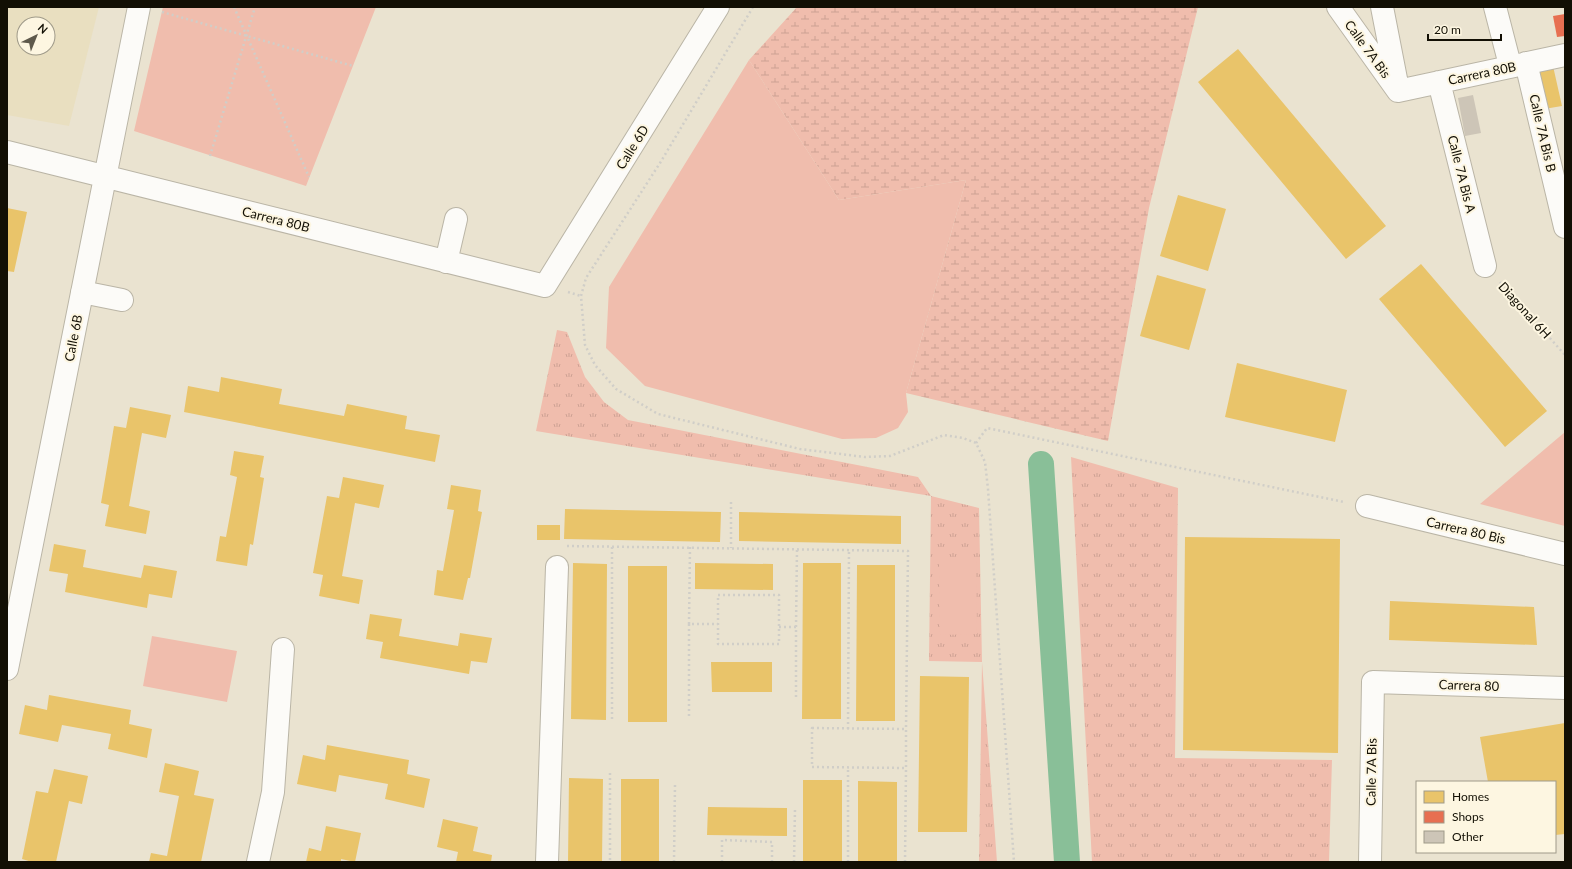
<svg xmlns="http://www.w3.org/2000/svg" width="1572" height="869" viewBox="0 0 1572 869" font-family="Lato,sans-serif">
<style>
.built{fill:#e9dfc0;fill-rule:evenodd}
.grass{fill:url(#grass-tufts)}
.wetland{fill:url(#wetland-marsh)}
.park{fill:#f0bdad}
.homes{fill:#e9c46a}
.shops{fill:#e76f51}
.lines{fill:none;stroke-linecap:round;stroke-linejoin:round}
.canal{stroke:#89bf98;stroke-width:26}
.building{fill:#cdc5b7}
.minor-casing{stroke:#bab5a6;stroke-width:24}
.path{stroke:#d0cec8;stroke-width:2.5;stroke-dasharray:2 3;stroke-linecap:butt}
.minor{stroke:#fcfbf8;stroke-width:22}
.labels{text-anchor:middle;stroke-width:4;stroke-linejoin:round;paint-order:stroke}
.street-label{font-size:13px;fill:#120f04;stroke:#fdf6e1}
</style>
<defs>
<pattern id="grass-tufts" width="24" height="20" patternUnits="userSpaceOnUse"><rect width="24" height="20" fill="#f0bdad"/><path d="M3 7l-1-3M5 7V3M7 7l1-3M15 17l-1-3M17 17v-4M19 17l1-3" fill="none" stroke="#cda193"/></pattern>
<pattern id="wetland-marsh" width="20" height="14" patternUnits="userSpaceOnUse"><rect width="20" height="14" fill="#f0bdad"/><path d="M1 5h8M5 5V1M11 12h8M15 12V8" fill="none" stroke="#cda193"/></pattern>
</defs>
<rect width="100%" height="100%" fill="#eae3d0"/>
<!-- built -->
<path class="built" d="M7,7H99L69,126L7,115ZM24,24H48V48H24Z"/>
<!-- grass -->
<path class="grass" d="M557,330L567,332L585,377L604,402L628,420L918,477L931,496L979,508L982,662L997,862H979L982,662L929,661L931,496L536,431Z
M1071,457L1178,488L1175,758L1332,760L1329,862H1092Z"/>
<!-- wetland -->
<path class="wetland" d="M797,7H1198L1149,208L1108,441L906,393L966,180L839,200L749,60Z"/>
<!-- park -->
<path class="park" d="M163,7H376L306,186L134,131Z
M749,60L839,200L966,180L906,393L908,412L898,428L876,438L842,439L645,386L606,348L609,287Z
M1565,432V526L1480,504Z
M939,558H976L977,634L940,635Z
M152,636L237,651L227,702L143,686Z"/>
<!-- homes -->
<path class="homes" d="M1238,49L1386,226L1346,259L1198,82Z
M1553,66L1562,106L1544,109L1536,70Z
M1178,195L1226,209L1208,271L1160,256Z
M7,208L27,212L14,272L7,271Z
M1421,264L1547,411L1505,447L1379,299Z
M1157,275L1206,289L1189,350L1140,336Z
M1237,363L1347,390L1335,442L1225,417Z
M221,377L282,389L279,404L344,416L347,404L407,416L405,429L440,435L435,462L184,412L188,386L219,392Z
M130,407L171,415L166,438L142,433L129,506L150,511L146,534L105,526L109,505L101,503L114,426L126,428Z
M234,451L264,456L260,477L264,478L253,545L250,544L247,566L216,561L220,536L226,537L237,477L230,475Z
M343,477L384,485L379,508L355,503L342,576L363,580L359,604L319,596L323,575L313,573L327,496L339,498Z
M451,485L481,490L478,511L482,512L470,578H468L463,600L434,595L437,570L443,571L454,510L447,509Z
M565,509L721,512L720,542L564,539Z
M739,512L901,516V544L739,541Z
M537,525H560V540H537Z
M1185,537L1340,539L1338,753L1183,750Z
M54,544L86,550L83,567L141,578L144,565L177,571L172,598L149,594L147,608L65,592L68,574L49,571Z
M573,563L607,564L606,720L571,719Z
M695,563L773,564V590L695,589Z
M803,563H841V719H802Z
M857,565H895V721H856Z
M628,566H667V722H628Z
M1390,601L1534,607L1537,645L1389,640Z
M370,614L402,619L399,636L458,646L460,633L492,638L487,663L471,661L469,674L380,658L383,642L366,639Z
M711,662H772V692H712Z
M920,676L969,677L967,832H918Z
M49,695L131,710L129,724L152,729L147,758L108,749L111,734L62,725L58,742L19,734L25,705L47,710Z
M1565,723V834L1555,835V782H1488L1480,737Z
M327,745L409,760L407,774L430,779L424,808L385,799L388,784L339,775L336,792L297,784L303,755L325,760Z
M165,763L199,771L194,795L214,799L201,862H149L151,853L167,856L179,796L159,792Z
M54,769L88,776L82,804L69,801L56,862H32L22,859L36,791L48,793Z
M569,778L603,779L602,862H568Z
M621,779H659V862H621Z
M803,780H842V862H803Z
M858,781L897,782V862H858Z
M708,807L787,808V836L707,835Z
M443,819L478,827L473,851L492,855L491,862H456L458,852L437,847Z
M326,826L361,833L355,862L341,859V862H306L309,848L321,851Z"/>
<!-- shops -->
<path class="shops" d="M1565,14V36L1557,37L1553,16Z"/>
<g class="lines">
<!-- canal -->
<path class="canal" d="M1041,464L1067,862"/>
</g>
<!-- building -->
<path class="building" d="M1473,95L1481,133L1465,136L1458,98Z"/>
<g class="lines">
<!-- minor casing -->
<g class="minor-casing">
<path id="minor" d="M1338,7L1398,91
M1382,7L1397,84
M1495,7L1510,65
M1526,63L1565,227
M1439,82L1485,266
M1398,91L1565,55
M7,152L545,286L718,7
M446,262L456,219
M82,292L122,300
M1367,506L1565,554
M7,669L139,7
M258,862L273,792L283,649
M547,862L557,567
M1370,862L1373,682L1565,688"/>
</g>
<!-- path -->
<path class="path" d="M234,7L309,177
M753,7L660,163L586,278L581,296L585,345L595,365L616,389L658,414L800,449L865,457L890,456L944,435L963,438L976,443L985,462L988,489L1014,862
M162,12L353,66
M210,156L255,7
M1500,282L1565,355
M568,292L581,296
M976,443L987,428L1344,502
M731,502V548
M567,546L908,551L906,729
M718,595H779V644H718Z
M689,624L690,547
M779,627H796V697
M796,627L797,549
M689,716V624H718
M612,719V546
M812,728L906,729V768L812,767Z
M848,729L849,550
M610,773V862
M674,862L675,784
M722,862V840L772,842V862
M794,862L795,809
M848,862V767
M905,862L906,768"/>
<!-- minor -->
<use href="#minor" class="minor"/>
</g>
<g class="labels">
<!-- street labels -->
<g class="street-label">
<text transform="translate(1368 49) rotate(54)" y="5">Calle 7A Bis</text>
<text transform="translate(1482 73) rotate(-12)" y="5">Carrera 80B</text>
<text transform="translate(1543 133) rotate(77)" y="5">Calle 7A Bis B</text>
<text transform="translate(632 147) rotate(-58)" y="5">Calle 6D</text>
<text transform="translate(1462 174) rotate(76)" y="5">Calle 7A Bis A</text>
<text transform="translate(276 219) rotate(14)" y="5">Carrera 80B</text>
<text transform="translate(1525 310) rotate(48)" y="5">Diagonal 6H</text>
<text transform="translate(73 338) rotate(-79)" y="5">Calle 6B</text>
<text transform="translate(1466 530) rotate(13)" y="5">Carrera 80 Bis</text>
<text transform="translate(1469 685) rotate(2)" y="5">Carrera 80</text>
<text transform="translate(1371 772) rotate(-89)" y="5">Calle 7A Bis</text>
</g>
</g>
<!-- border -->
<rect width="1572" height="869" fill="none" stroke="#120f04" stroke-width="16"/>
<!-- legend -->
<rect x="1416" y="781" width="140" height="72" fill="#fdf6e1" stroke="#9f9a89"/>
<rect x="1424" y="791" width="20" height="12" fill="#e9c46a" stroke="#9f9a89"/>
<text x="1452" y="801" font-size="12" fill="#120f04">Homes</text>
<rect x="1424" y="811" width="20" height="12" fill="#e76f51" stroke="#9f9a89"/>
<text x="1452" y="821" font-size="12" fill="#120f04">Shops</text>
<rect x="1424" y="831" width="20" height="12" fill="#cdc5b7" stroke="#9f9a89"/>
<text x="1452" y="841" font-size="12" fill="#120f04">Other</text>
<!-- north arrow -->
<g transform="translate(36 36) rotate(43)"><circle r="19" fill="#fdf6e1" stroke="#9f9a89"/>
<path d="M0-3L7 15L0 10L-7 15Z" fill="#5e594b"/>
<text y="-6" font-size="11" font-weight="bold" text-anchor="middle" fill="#120f04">N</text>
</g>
<!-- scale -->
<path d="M1428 34v6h73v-6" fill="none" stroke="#120f04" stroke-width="2"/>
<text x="1434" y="34" font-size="12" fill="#120f04" stroke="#fdf6e1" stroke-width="3" paint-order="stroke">20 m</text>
</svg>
